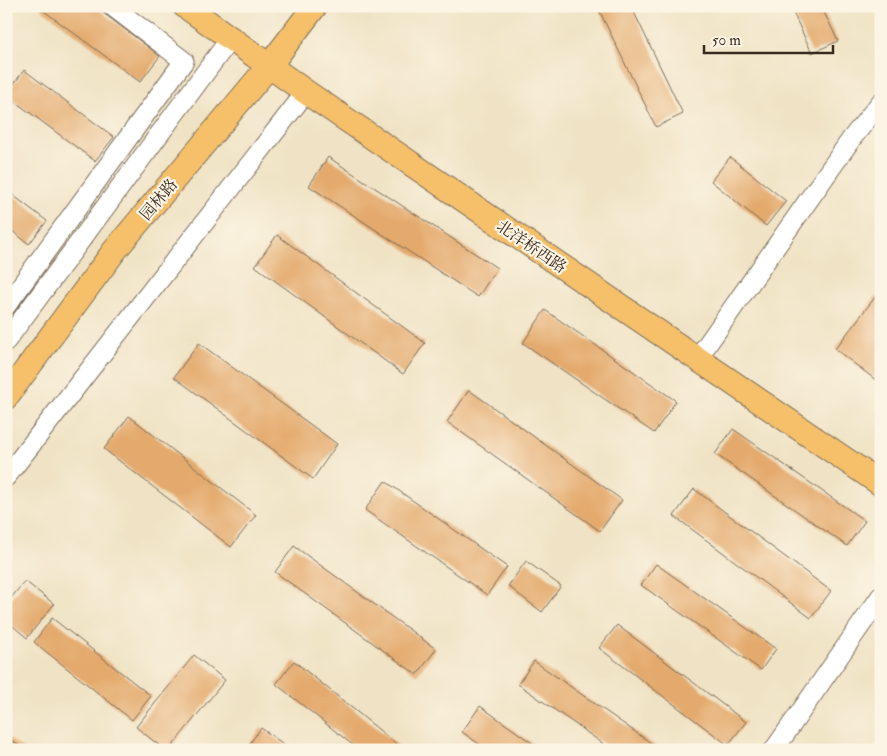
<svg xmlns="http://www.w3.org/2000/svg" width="887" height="756" viewBox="0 0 887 756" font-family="'IM FELL Double Pica','Noto Serif SC',serif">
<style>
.building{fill:#e4aa6d}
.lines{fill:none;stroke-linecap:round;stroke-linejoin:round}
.minor-casing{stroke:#7a6b58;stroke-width:21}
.major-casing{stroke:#7a6b58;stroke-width:26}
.minor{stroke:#fff;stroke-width:19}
.major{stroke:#f6c06b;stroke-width:24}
.labels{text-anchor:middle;stroke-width:4.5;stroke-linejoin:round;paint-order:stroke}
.street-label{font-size:16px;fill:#3b2a1e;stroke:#fcf5e5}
</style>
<rect width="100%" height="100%" fill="#fcf5e5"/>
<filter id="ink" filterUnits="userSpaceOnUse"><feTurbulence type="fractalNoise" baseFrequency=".02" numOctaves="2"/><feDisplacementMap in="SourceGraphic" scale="10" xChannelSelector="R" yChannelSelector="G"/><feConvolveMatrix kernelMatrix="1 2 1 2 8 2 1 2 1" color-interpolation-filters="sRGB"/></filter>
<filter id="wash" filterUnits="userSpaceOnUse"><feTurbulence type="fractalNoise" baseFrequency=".0096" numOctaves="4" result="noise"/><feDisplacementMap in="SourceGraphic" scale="20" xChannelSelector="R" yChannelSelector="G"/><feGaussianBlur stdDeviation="1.12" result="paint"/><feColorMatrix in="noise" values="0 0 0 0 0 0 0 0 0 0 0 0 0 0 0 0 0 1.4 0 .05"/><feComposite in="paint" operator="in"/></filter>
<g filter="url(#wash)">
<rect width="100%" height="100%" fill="#f0e3c5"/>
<g id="blocks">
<!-- building -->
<path class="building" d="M41,6H94L160,56L140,82L40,8Z
M597,6H631L683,114L656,127Z
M790,6H821L838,41L812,53Z
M24,70L114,137L95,161L6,95Z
M328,157L497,268L478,297L309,186Z
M730,157L786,201L766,226L711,181Z
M6,190L47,221L29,244L6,226Z
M277,235L425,343L403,374L255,266Z
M876,296L881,299V384L835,349Z
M545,310L676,401L654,433L523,343Z
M199,343L337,444L313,479L174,377Z
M469,390L622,500L600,531L447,422Z
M129,416L256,515L231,547L104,449Z
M733,429L865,521L847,546L715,454Z
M385,481L507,567L487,595L365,510Z
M694,489L831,591L811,618L674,516Z
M294,546L436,649L417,675L275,572Z
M526,561L561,586L542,612L508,586Z
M656,564L776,649L761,670L641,585Z
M25,581L54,604L27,638L6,620V604Z
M52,618L151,696L132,720L34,642Z
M617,625L746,722L728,745L599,648Z
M194,655L225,680L169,750H165L136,727Z
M294,661L404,750H359L276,684Z
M534,661L661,750H612L518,684Z
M480,706L542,750H488L462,732Z
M261,728L292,750H245Z
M6,736L25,750H6Z"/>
</g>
</g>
<g filter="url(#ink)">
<use href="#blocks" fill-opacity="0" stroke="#7a6b58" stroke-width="1"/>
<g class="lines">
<!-- minor casing -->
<g class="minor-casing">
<path id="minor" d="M6,306L184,61L112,6
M6,341L230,39
M697,359L852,138L881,102
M6,477L306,92
M774,750L881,596"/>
</g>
<!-- major casing -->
<g class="major-casing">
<path id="major" d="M185,6L306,92L881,484
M6,397L115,250L269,66L315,6"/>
</g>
<!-- minor -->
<use href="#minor" class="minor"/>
<!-- major -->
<use href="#major" class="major"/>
</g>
</g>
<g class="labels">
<!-- street labels -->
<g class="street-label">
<text transform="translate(158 199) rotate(-50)" y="6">园林路</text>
<text transform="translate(532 246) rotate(34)" y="6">北洋桥西路</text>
</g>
</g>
<!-- margin -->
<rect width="887" height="756" fill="none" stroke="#fcf5e5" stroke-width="25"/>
<!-- scale -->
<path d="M704 45v8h129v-8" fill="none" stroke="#3b2a1e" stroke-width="2.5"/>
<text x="712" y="45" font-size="15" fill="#3b2a1e" stroke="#fcf5e5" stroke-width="4" paint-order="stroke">50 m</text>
</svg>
